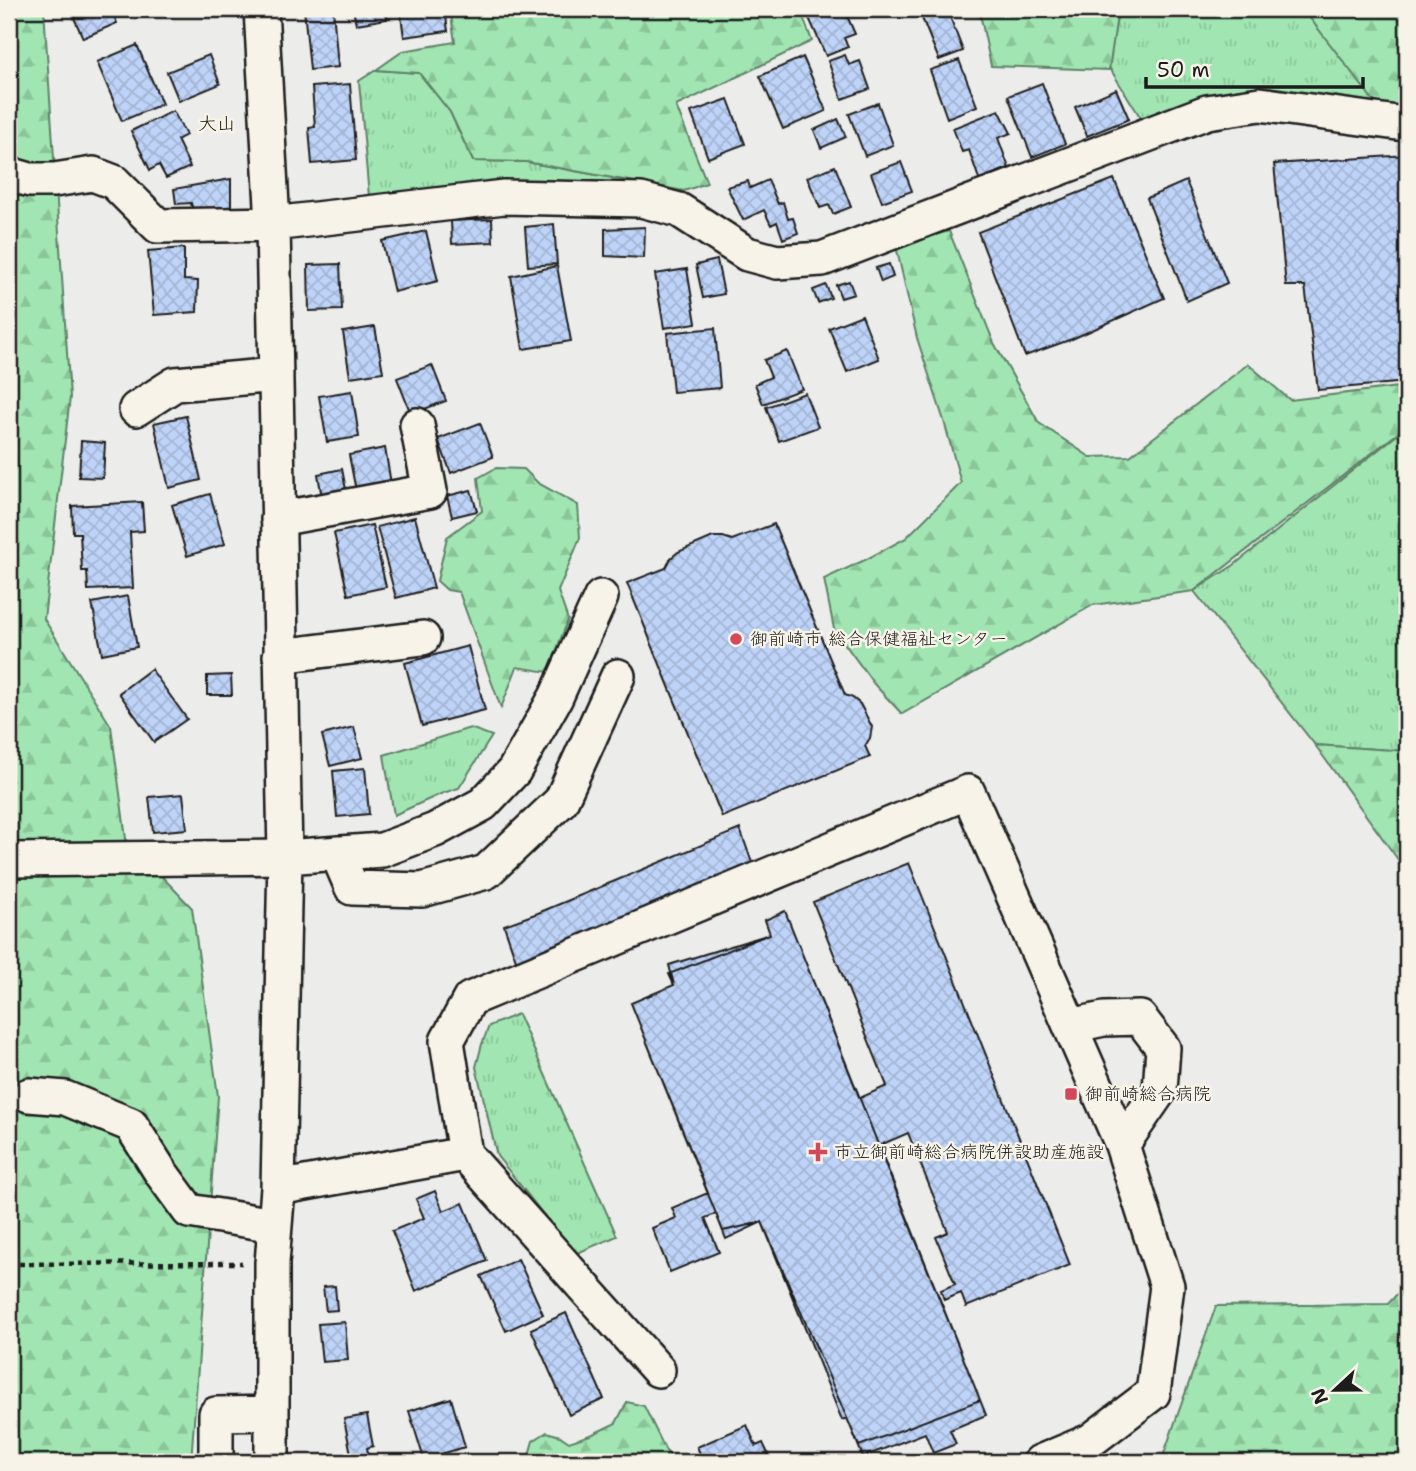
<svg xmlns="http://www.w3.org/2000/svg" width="1416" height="1471" viewBox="0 0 1416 1471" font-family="'Shantell Sans','Klee One',sans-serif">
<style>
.grass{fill:url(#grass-tufts);stroke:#5e8167;stroke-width:2}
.forest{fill:url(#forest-firs);stroke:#5e8167;stroke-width:2}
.building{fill:url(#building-cross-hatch);stroke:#1c1c1c;stroke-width:2}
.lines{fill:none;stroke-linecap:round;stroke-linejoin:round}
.minor-casing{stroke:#1c1c1c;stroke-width:38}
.path{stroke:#1c1c1c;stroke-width:4.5;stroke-dasharray:5 5;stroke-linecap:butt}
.minor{stroke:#f7f3e8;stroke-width:33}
.poi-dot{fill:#d1495b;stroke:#f7f3e8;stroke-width:2.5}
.labels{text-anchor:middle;stroke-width:5;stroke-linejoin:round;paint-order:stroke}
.poi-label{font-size:18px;fill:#1c1c1c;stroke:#f7f3e8;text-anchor:start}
.neighbourhood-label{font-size:19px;fill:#1c1c1c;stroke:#f7f3e8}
</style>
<defs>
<pattern id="grass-tufts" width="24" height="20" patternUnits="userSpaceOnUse" patternTransform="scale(1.75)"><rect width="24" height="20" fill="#a1e6b2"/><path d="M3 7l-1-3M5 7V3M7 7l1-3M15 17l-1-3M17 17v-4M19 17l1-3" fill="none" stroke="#8ac598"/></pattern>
<pattern id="forest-firs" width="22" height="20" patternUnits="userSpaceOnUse" patternTransform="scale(1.75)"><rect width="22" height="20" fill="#a1e6b2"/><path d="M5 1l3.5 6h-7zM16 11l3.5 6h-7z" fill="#8ac598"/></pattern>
<pattern id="building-cross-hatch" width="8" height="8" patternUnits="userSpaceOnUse" patternTransform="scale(1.75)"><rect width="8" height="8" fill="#bed3f8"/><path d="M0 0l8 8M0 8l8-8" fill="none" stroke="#a3b5d4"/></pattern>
</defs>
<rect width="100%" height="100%" fill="#ecedeb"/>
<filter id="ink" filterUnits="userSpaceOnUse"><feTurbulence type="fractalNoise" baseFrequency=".0143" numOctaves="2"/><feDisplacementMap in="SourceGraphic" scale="14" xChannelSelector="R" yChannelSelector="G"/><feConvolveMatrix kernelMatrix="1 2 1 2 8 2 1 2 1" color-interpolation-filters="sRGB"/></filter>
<g filter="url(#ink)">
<!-- grass -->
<path class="grass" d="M1118,9H1304L1385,108L1144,123L1109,67Z
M376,70L419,73L450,112L473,161L526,162L634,182L369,197L359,81Z
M1407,427V751L1315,745L1194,591L1234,565Z
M470,728L492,736L459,788L443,793L394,815L384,755Z
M518,1014L617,1236L575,1254L497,1156L476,1067L482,1044L489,1026Z"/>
<!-- forest -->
<path class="forest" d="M9,9H44L70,397L44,619L111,726L126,839L192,908L218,1096L191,1462H9Z
M450,9H800L812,41L676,106L707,183L684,191L526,162L473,161L450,112L419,73L376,70L403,51L455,42Z
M979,9H1118L1109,70L991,66Z
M1303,9H1407V116L1380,109Z
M949,231L994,343L1039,423L1090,457L1130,456L1248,364L1290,400L1407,386V426L1194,591L1093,605L902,714L874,684L834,629L824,579L867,559L906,538L961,483L944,421L917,338L896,246Z
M496,468L524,469L538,483L578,505L580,538L558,591L568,620L548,672L517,667L501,708L459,592L447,590L437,581L447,537L482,511L478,478Z
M1315,745L1407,751V872Z
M1407,1283V1462H1161L1216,1306L1388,1304Z
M627,1402L644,1406L666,1451L675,1462H532L529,1455L533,1441L547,1432L560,1436L569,1442L593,1434L616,1423Z"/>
<!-- building -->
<path class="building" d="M70,9H111L117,23L83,38Z
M304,9H333L338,67L310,70Z
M353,9H386L387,19L356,24Z
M400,9H445L448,31L404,37Z
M805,9H844L855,34L844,38L848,47L826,56Z
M947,9L963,51L939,60L922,18Z
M137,45L162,104L122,121L97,62Z
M209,55L220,84L179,101L167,72Z
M845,55L849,65L860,61L870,89L842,99L828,61Z
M803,57L826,111L783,129L760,76Z
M959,60L977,106L947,118L930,70Z
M1042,83L1065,144L1032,157L1008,96Z
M350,84L356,160L312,164L309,128L315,127L312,87Z
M1116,89L1129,119L1087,136L1075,107Z
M728,99L745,144L708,158L691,112Z
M878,103L893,145L865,156L849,114Z
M999,110L1011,133L998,138L1009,168L979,179L969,150L962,152L953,128Z
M173,111L186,135L177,140L190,167L166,178L159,165L150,170L131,131Z
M838,119L846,137L821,148L814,130Z
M1407,155V382L1318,390L1305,286H1286L1274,164Z
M901,162L912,191L882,202L871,173Z
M835,166L851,207L833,214L829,205L820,208L807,177Z
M231,179V211H193L191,203L176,204L174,189Z
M1114,179L1164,298L1072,339L1025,356L978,232Z
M768,180L778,204L783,202L788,219L793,218L798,233L783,239L777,222L771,225L764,210L743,220L727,187L748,181L750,188Z
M1186,181L1227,283L1187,301L1147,198Z
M492,219L493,242L452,244L451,221Z
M554,224L557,264L528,266L525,227Z
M645,227L644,258L605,256V229Z
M426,231L438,281L394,292L382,241Z
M184,248V280L198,281L197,312L154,315L148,251Z
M717,260L724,294L703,298L696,265Z
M340,264L342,310L309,311L308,265Z
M889,264L893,277L881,282L876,268Z
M557,266L571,341L523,349L511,276Z
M687,269L696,323L664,328L655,274Z
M849,281L854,294L841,298L836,285Z
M826,285L831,298L818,303L813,290Z
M862,315L879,359L847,372L829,328Z
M375,327L383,372L350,377L343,332Z
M715,328L720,388L673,392L667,333Z
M787,351L802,389L763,404L755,384L771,377L764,360Z
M432,365L446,401L411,414L397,378Z
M352,391L359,437L327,442L319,396Z
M805,393L818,427L779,441L766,407Z
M186,416L201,480L169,488L154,423Z
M480,423L493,457L451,473L438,439Z
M81,441L105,443L103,478L79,477Z
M385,448L392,490L357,496L349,455Z
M342,469L348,500L323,504L318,474Z
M471,490L477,511L452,517L447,496Z
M210,494L225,544L187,556L172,505Z
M142,502L144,531L130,532L133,588L88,590L87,571H82L80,533H73L72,506Z
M415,517L434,588L396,598L377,527Z
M774,524L845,695L853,698L860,704L872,727L870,738L865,746L870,757L722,817L627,583L666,568L671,558L678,552L713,537H723L732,540Z
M372,525L386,587L348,595L334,533Z
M128,596L137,647L102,654L92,603Z
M468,646L485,710L422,726L405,663Z
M151,669L187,719L154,742L119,693Z
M231,675L232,695H207V676Z
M354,727L362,758L330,766L322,735Z
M365,768L369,814L337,817L333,771Z
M183,794L187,829L153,832L149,797Z
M740,829L756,874L519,969L504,925L538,913Z
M909,863L1070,1265L966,1307L961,1293L944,1300L941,1290L955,1284L936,1237L948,1232L908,1133L878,1146L986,1415L950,1430L956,1444L933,1453L925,1433L863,1457L847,1418L842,1420L762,1222L726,1239L716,1214L705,1218L719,1252L670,1272L652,1228L676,1218L672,1208L708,1193L631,1003L674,985L669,974L770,934L765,920L785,911L860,1098L887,1086L813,902Z
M785,911L980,1400L859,1446L762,1222L723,1231L631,1003L674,985L669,965L770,934L765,920Z
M435,1191L443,1211L463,1203L487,1261L416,1291L392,1231L424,1218L416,1199Z
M518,1259L543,1314L506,1331L481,1276Z
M335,1286L337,1310L326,1311L323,1287Z
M566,1313L604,1399L569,1415L531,1329Z
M345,1322L348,1360L322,1362L318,1324Z
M451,1398L465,1447L424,1459L409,1411Z
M367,1415L373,1446L367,1448L370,1462H340L339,1456L351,1454L344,1419Z
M747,1425L756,1446L763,1443L772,1462H704L697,1447Z"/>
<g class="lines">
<!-- minor casing -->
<g class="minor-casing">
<path id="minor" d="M261,9L273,224L285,857L278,1188L272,1263V1462
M9,174L30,180H54L93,174L114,182L158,226L273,224L504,197L641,200L679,210L747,254L777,262L822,259L1207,112L1260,104L1397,123L1407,122
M136,409L175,384L276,375
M278,519L430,491L417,425
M280,656L423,638
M337,853L352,888L422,890L486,872L561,801L618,676
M9,860L285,857L382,850L435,830L483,804L514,771L556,697L601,597
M1070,1026L1104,1019L1140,1018L1163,1048L1160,1090L1122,1145
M29,1095L65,1098L131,1125L162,1174L189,1211L274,1225
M278,1188L465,1154
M658,1370L465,1154L447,1041L470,999L968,792L1122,1145L1167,1286L1153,1393L1090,1441L1040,1462
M216,1462V1414L272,1413"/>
</g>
<!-- path -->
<path class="path" d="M9,1264L242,1263"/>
<!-- minor -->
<use href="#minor" class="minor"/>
</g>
</g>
<!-- markers -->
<g class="poi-dot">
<circle cx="736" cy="639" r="7"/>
<rect x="1064" y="1087" width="14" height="14" rx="3.5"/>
<path d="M814.5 1141.5h7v7h7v7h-7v7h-7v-7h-7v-7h7z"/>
</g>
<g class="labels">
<!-- poi labels -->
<g class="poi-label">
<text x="750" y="645">御前崎市 総合保健福祉センター</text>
<text x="1085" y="1100">御前崎総合病院</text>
<text x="834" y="1158">市立御前崎総合病院併設助産施設</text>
</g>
<!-- neighbourhood labels -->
<g class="neighbourhood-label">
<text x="217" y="130">大山</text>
</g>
</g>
<!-- margin -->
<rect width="1416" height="1471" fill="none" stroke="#f7f3e8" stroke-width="35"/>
<rect x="18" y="18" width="1381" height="1436" fill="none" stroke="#1c1c1c" stroke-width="2.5" filter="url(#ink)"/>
<!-- north arrow -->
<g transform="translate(1335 1390) rotate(248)" stroke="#f7f3e8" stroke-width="5" paint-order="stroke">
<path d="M0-5L12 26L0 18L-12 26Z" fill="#1c1c1c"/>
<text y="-10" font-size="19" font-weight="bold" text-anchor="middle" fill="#1c1c1c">N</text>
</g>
<!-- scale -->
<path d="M1146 77v10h217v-10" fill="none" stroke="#1c1c1c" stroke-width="3.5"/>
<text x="1157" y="77" font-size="21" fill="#1c1c1c" stroke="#f7f3e8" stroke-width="5" paint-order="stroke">50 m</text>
</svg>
